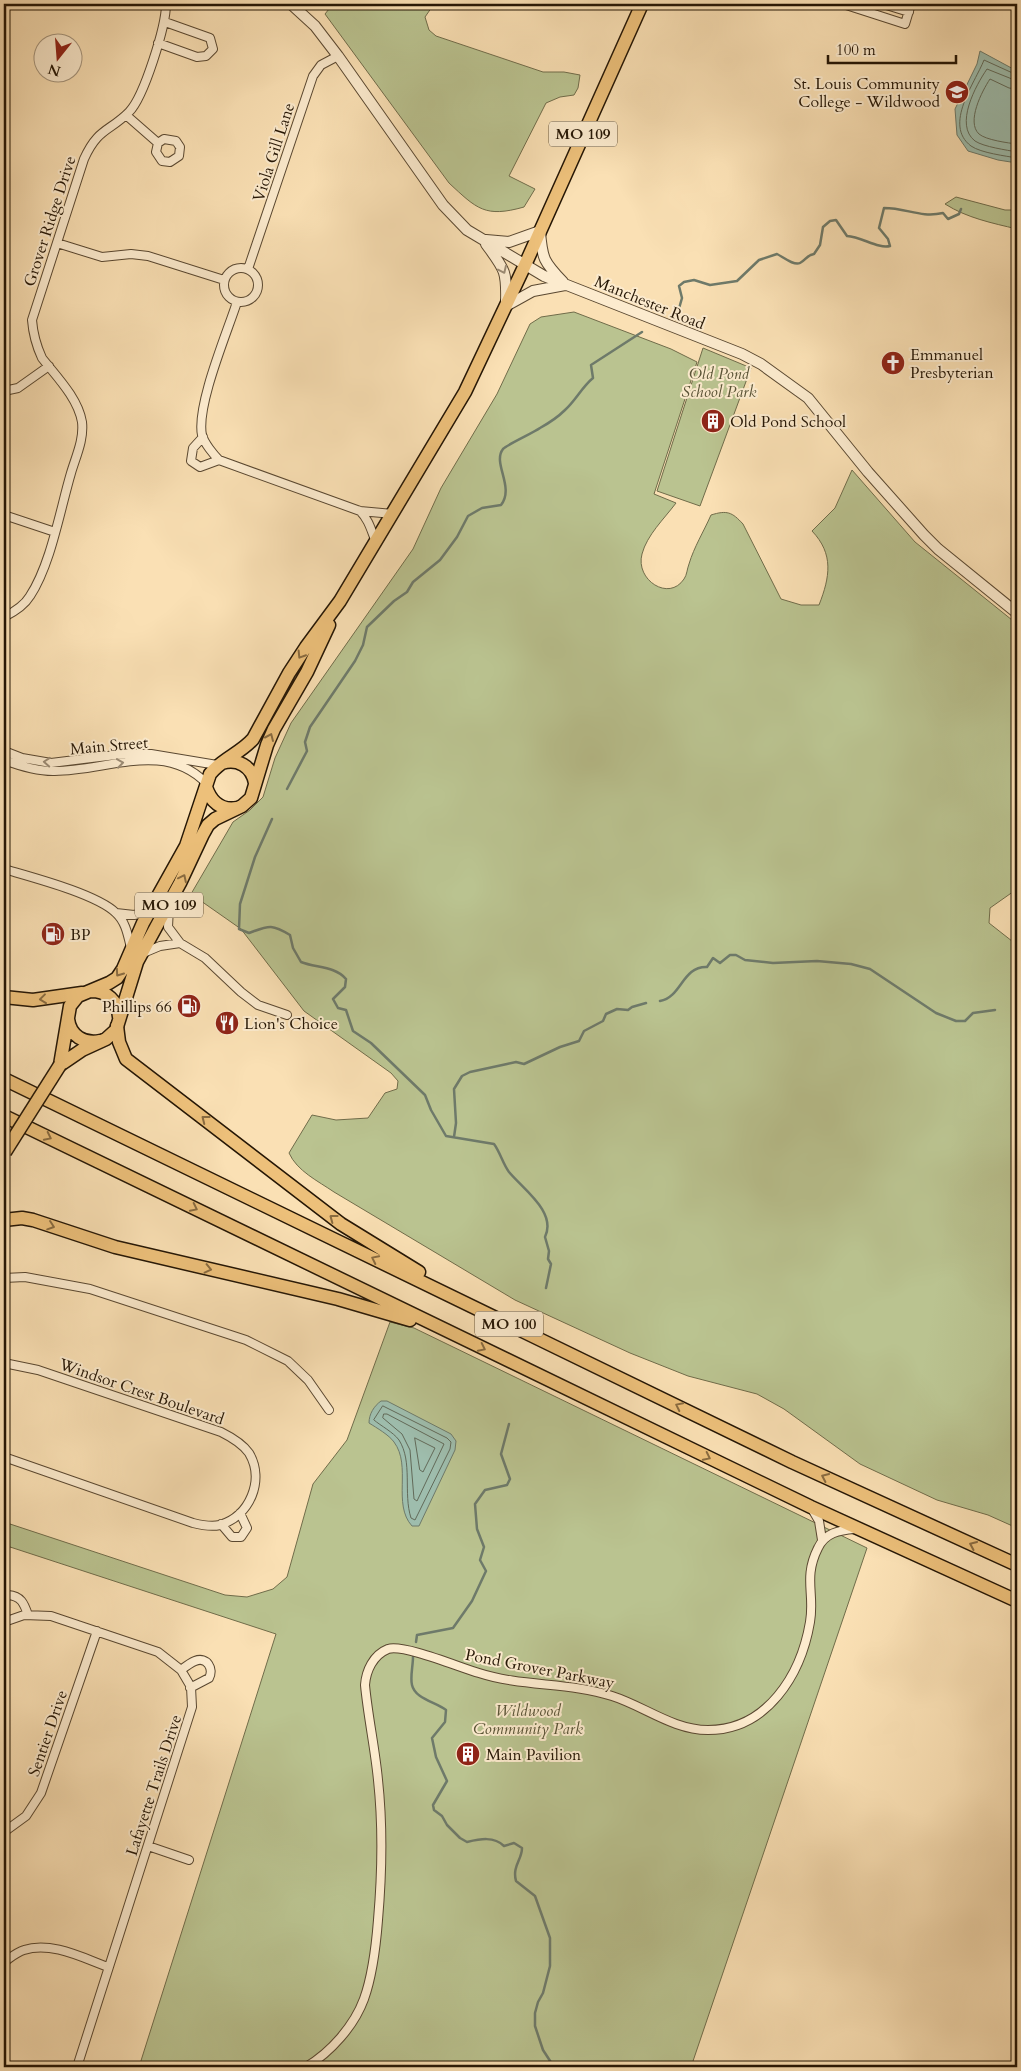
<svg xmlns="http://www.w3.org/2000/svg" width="1021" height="2071" viewBox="0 0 1021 2071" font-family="Cardo,serif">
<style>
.green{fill:#bac390;stroke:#706c4a}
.water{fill:#9ebdad;stroke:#6e7a6a}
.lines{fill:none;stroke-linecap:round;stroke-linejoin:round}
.shore{stroke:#626a59;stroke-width:1}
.stream{stroke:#6e7a6a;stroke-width:2.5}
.minor-casing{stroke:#5a4831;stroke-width:10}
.tertiary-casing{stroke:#5a4831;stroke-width:12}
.primary-casing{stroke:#251605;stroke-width:15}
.trunk-casing{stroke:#251605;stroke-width:15}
.minor{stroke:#fcebce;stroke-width:8}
.tertiary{stroke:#fcebce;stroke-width:10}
.primary{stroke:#edc07a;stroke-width:12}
.trunk{stroke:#edc07a;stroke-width:12}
.primary-bridge-casing{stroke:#251605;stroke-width:15;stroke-linecap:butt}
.primary-bridge{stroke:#edc07a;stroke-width:12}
.oneway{stroke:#9b8b74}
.oneway2{stroke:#896b40}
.labels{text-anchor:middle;stroke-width:4;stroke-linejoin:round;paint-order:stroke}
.shield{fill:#fcebce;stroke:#665641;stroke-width:1}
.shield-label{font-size:15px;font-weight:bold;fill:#251605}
.poi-label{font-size:16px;fill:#251605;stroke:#fcebce;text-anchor:start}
.street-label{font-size:16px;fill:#251605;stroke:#fcebce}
.park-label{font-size:16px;font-style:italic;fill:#595336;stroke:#fcebce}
</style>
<rect width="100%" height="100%" fill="#fae0b4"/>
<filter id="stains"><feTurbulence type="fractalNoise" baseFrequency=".004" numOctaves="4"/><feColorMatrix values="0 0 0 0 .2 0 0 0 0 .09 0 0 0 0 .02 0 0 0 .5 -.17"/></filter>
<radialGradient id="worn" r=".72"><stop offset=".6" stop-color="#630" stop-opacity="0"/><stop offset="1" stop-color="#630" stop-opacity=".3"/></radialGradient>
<!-- green -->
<path class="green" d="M333,4L362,5L434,4L425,17L429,30L436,36L543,72H564L580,75L578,88L574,95L560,97L546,103L509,176L535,189L524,207C485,218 477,209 449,183L325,14Z
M956,197L1005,210H1017V229C992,223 967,218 945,204Z
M574,312L671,349L697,362L654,494L676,503C664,519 647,535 642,554C635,580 669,602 684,579C687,575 687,569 689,564C694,547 704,531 711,515C727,510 732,512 743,524L781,599L801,605H819C830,577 834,554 812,531L835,508L852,470L915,542L1017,624V889L990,908L989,923L1017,945V1528L988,1515L937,1500L860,1464L784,1409L757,1394L688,1376L630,1353L515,1300L334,1192C318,1181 297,1171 289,1153L312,1115L336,1120L368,1118L385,1093L397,1089L398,1081L391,1073L304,1011L241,929L191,894L233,822L250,810L263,797L275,758L291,723L413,549L441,488L497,394L530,324L541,317Z
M703,348L751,368L700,506L657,491Z
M390,1322L414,1328L867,1548L691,2067H139L276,1634L4,1545V1522L225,1595L247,1597L273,1589L287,1577L313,1484L347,1440Z"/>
<!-- water -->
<path class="water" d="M980,51L1017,71V163L998,160L968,151L957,135L955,109L977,64Z
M381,1401H387L451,1434L456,1441L455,1450L419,1526H412C392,1504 412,1466 394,1442C389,1435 377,1428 369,1423C369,1414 374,1406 381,1401Z"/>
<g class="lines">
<!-- shore -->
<path class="shore" d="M1017,75L984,60C975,83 943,125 971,146C981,153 1006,156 1017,158
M1017,81L987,69C976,85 954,125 975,141C984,147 1007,150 1017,152
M1017,89L1009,88L990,79C982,91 966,122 979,134C986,140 1008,143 1017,144
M383,1406L447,1438L451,1442L450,1449L415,1520L411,1518C403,1493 413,1462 399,1440C393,1432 381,1426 374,1420Z
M384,1414H387L444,1444L417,1501L414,1499L410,1450L402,1434L383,1418Z
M415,1438L435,1448L423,1472L420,1470Z"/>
<!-- stream -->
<path class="stream" d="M676,319L682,298L679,286L684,282L694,280L710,285L737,281L759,260L777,254C783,257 794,266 800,263C806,260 807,255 814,254L820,245L823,227L830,221L836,220L847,236C862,237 878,249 890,246L888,239L879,228L884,208C907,208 920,218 943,213L948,219L959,214L961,209
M287,789L307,751L305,742L310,727L355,661L363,645L367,627L394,601L407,592L413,582L440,560L457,537L468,516L482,508L501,505C515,487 492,463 503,449C508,444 533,433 540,428C549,423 558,417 565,410C576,400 582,387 593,378L591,365L642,332
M272,819L255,857L240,904L239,929L249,933C268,926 271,923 290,935L293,948L301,962C316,968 335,966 346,979L345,987L333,999L338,1008L346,1010L353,1031L371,1043L425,1095L431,1110L446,1136L494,1144C500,1152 503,1164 509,1172C523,1189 557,1212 545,1237L549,1251L548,1259L551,1264L546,1288
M660,1001C682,997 682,966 707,967L713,958L720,963L730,955H736L745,960L773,963L817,961L851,964L870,969L936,1013L956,1021H965L973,1013L995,1010
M454,1137L456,1123L454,1089L462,1076L470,1072L507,1064L516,1062L524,1064L560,1047L579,1041L584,1031L603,1021L606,1014L617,1009L628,1010L632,1007L646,1003
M416,1642L417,1635L453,1628L472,1601L486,1571L480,1560L484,1547L477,1529L475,1504L485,1490L507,1485L510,1479L501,1454L509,1424
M413,1657C413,1666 410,1677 412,1685C415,1699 436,1702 446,1710L445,1722L432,1738L436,1757L447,1781L433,1805L434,1810L442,1816L447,1825L460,1838L467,1842C480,1839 494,1836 504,1846L514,1843L522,1848C522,1860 512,1866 516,1881L535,1896L550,1938V1966L543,1993L538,2002L535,2013V2026L543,2050L554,2067"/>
<!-- minor casing -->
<g class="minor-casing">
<path id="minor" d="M843,4L905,24L911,4
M883,4L909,12
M158,43L197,57L206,56L213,49L210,38L165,22
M126,115L158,143L164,139L176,141L180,147L179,156L170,162L162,161L156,152L158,143
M57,243L102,257L131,254L148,256L224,280
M224 285a17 17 0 1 1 34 0a17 17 0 1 1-34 0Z
M248,269L313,76L321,65L338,56
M237,302C227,333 196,406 202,435C204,443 214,455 219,460L360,511L393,514
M4,391L18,388L49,366
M203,437L193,448L191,461L200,467L219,460
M360,511C369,520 371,530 376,542
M4,515L55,532
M4,617C14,612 24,606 30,596C51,564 60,510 71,473C76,456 84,440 82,422C78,398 56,376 42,358C36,345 33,333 32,320L84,159C98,128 109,132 129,112C144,97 166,26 166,4
M4,751L22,758L51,763L124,754H151L217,765
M4,760C20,766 36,771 53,771C105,772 164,739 207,784
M4,869C31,877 97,894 116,913C126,922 128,936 131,948
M169,907L168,927L180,943L205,958L241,992L258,1005L287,1015
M116,913L134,915L149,912
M141,954L160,946L180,943
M4,1278L25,1277L90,1289L246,1340L288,1361L308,1380L329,1410
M4,1363L38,1370L221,1432C231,1437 242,1443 249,1453C265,1480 250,1516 220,1525C211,1527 201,1525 193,1523L4,1457
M812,1509L819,1521L822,1540
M221,1524L232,1537H241L247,1528L240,1513
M4,1598L8,1595C21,1596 24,1603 28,1615
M4,1622L24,1615L51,1616L158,1652L181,1670L191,1687L192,1707L77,2067
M181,1670C185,1667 190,1663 195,1661C207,1656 214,1669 209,1678L190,1688
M4,1832L26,1816L41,1793L97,1631
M148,1846L189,1860
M4,1962C10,1958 17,1952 24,1950C51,1941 83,1958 108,1967
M306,2067C331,2052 354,2026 364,1999C373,1974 376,1946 378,1920C382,1874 383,1826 378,1780C375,1748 368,1717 365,1685C366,1671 373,1655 388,1649C404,1644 461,1668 479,1673C522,1687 569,1682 612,1696C644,1706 673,1730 708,1730C767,1730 801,1675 810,1622C815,1594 803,1578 818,1548C825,1533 839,1530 855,1529"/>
</g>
<!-- tertiary casing -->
<g class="tertiary-casing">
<path id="tertiary" d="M291,4L315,26L338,56L443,205L467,230L544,276L742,354L761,364L808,398L868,472L924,535L938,549L1017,613
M486,240L509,242L540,231C542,259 544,262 563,282
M486,244C504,269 507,270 506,301
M506,306L533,291L565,285"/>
</g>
<!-- primary casing -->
<g class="primary-casing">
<path id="primary" d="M222,763C237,758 252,766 255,783
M206,787C211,802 221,811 237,808
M91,991C107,991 118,1001 119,1017
M68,1019C70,1036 84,1044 100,1041
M60,1065L70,1006L78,996L109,983L117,978L123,969L143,923L186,846L210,774C222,759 241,753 253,739L289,673L306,647L340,601L465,392L525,265L642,4
M60,1065L82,1050L106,1039L116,1030L137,962L180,883L203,834L208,825L215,819L242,806L251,798L267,745L274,729L307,672L329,625"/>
</g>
<!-- trunk casing -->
<g class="trunk-casing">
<path id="trunk" d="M4,997L33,1000L82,993
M117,1026L119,1042L126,1059L341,1224L419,1272
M4,1079L792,1462L1017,1565
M4,1116L811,1507L1017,1601
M4,1220L22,1218L33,1220L115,1247L338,1299L410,1320"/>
</g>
<!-- minor -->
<use href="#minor" class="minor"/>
<!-- tertiary -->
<use href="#tertiary" class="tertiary"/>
<!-- primary -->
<use href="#primary" class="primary"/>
<!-- trunk -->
<use href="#trunk" class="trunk"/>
<!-- primary-bridge casing -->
<g class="primary-bridge-casing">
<path id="primary-bridge" d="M5,1152L60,1065"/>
</g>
<!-- primary-bridge -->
<use href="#primary-bridge" class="primary-bridge"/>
</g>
<!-- one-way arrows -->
<defs><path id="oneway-chevron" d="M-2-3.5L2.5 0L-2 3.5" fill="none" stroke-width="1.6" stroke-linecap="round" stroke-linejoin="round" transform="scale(1.25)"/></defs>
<g class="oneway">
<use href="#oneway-chevron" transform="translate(503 270) rotate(65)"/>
<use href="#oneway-chevron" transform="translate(47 762) rotate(-176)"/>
<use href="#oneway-chevron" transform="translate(120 763) rotate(-8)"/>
</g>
<g class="oneway2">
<use href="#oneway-chevron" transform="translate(301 655) rotate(122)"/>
<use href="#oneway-chevron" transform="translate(270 737) rotate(-66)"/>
<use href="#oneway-chevron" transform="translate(183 878) rotate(-64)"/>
<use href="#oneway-chevron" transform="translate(119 973) rotate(125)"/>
<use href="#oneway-chevron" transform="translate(43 999) rotate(173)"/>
<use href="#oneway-chevron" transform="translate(205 1119) rotate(-142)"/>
<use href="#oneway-chevron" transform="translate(48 1137) rotate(26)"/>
<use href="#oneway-chevron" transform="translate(194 1208) rotate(26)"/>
<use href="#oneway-chevron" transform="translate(333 1218) rotate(-143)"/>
<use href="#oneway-chevron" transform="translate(51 1226) rotate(19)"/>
<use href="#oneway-chevron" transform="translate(375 1259) rotate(-154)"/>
<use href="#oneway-chevron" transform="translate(208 1269) rotate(13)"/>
<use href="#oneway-chevron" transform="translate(482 1348) rotate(26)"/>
<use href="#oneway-chevron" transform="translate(679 1406) rotate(-154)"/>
<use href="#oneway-chevron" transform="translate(707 1457) rotate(26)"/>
<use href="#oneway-chevron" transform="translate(825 1477) rotate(-155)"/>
<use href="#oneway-chevron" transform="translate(973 1545) rotate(-156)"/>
</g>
<!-- icons -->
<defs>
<g id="university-disc" transform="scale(1.25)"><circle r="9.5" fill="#8f2418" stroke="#fcebce"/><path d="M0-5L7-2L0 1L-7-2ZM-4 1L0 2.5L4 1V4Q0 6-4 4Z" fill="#fff"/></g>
<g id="church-disc" transform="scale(1.25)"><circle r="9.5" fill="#8f2418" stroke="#fcebce"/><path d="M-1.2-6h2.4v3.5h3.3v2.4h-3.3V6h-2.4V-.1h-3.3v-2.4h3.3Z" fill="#fff"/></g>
<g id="building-disc" transform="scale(1.25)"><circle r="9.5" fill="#8f2418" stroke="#fcebce"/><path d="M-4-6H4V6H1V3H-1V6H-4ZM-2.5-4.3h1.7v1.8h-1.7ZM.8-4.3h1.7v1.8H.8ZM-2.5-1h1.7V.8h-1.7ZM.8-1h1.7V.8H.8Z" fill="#fff"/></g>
<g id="fuel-disc" transform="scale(1.25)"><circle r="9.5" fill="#8f2418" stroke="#fcebce"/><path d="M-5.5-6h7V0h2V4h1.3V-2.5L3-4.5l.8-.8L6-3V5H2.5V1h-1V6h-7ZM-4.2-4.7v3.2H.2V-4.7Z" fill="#fff"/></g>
<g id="restaurant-disc" transform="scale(1.25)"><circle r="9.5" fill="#8f2418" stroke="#fcebce"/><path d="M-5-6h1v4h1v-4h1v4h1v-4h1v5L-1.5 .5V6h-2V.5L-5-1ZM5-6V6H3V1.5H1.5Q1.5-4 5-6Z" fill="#fff"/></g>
</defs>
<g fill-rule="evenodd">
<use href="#university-disc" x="957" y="92"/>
<use href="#church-disc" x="893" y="363"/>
<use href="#building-disc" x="713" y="421"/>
<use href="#fuel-disc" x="53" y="934"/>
<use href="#fuel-disc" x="189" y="1006"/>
<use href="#restaurant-disc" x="227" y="1023"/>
<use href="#building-disc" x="468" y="1754"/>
</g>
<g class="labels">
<!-- shield labels -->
<g class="shield">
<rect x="549" y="121.5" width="68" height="25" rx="4"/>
<rect x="135" y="892.5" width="68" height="25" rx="4"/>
<rect x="475" y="1311.5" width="68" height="25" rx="4"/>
</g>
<g class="shield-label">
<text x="583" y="139">MO 109</text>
<text x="169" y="910">MO 109</text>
<text x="509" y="1329">MO 100</text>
</g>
<!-- poi labels -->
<g class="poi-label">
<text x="940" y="89" text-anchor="end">St. Louis Community<tspan x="940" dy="18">College - Wildwood</tspan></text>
<text x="910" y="360">Emmanuel<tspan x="910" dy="18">Presbyterian</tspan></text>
<text x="730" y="427">Old Pond School</text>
<text x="70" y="940">BP</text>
<text x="172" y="1012" text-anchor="end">Phillips 66</text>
<text x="244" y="1029">Lion's Choice</text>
<text x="486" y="1760">Main Pavilion</text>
</g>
<!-- street labels -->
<g class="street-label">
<text transform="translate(273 152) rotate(-72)" y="6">Viola Gill Lane</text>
<text transform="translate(49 221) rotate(-72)" y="6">Grover Ridge Drive</text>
<text transform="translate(650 302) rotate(22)" y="6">Manchester Road</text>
<text transform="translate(109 745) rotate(-5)" y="6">Main Street</text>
<text transform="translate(142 1391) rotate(19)" y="6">Windsor Crest Boulevard</text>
<text transform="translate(540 1668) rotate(11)" y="6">Pond Grover Parkway</text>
<text transform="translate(47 1733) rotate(-71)" y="6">Sentier Drive</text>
<text transform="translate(153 1785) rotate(-72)" y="6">Lafayette Trails Drive</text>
</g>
<!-- park labels -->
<g class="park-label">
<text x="719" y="379">Old Pond<tspan x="719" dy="18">School Park</tspan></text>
<text x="528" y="1716">Wildwood<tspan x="528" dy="18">Community Park</tspan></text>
</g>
</g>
<!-- margin -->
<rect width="1021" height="2071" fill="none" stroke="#fae0b4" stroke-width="20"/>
<rect x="5" y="5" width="1011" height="2061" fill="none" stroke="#251605" stroke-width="2.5"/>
<rect x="10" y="10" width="1001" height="2051" fill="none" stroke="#251605"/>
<!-- north arrow -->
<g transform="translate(58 58) rotate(197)"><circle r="24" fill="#fcebce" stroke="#a6967e"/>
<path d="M0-4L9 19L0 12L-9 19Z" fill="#8f2418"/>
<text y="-8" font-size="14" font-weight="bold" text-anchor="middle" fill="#251605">N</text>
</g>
<!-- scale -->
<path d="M828 55v8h128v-8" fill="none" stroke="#251605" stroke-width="2.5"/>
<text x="836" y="55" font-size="15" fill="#251605" stroke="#fcebce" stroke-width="4" paint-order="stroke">100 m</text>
<rect width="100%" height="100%" filter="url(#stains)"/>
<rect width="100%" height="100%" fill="url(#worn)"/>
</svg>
